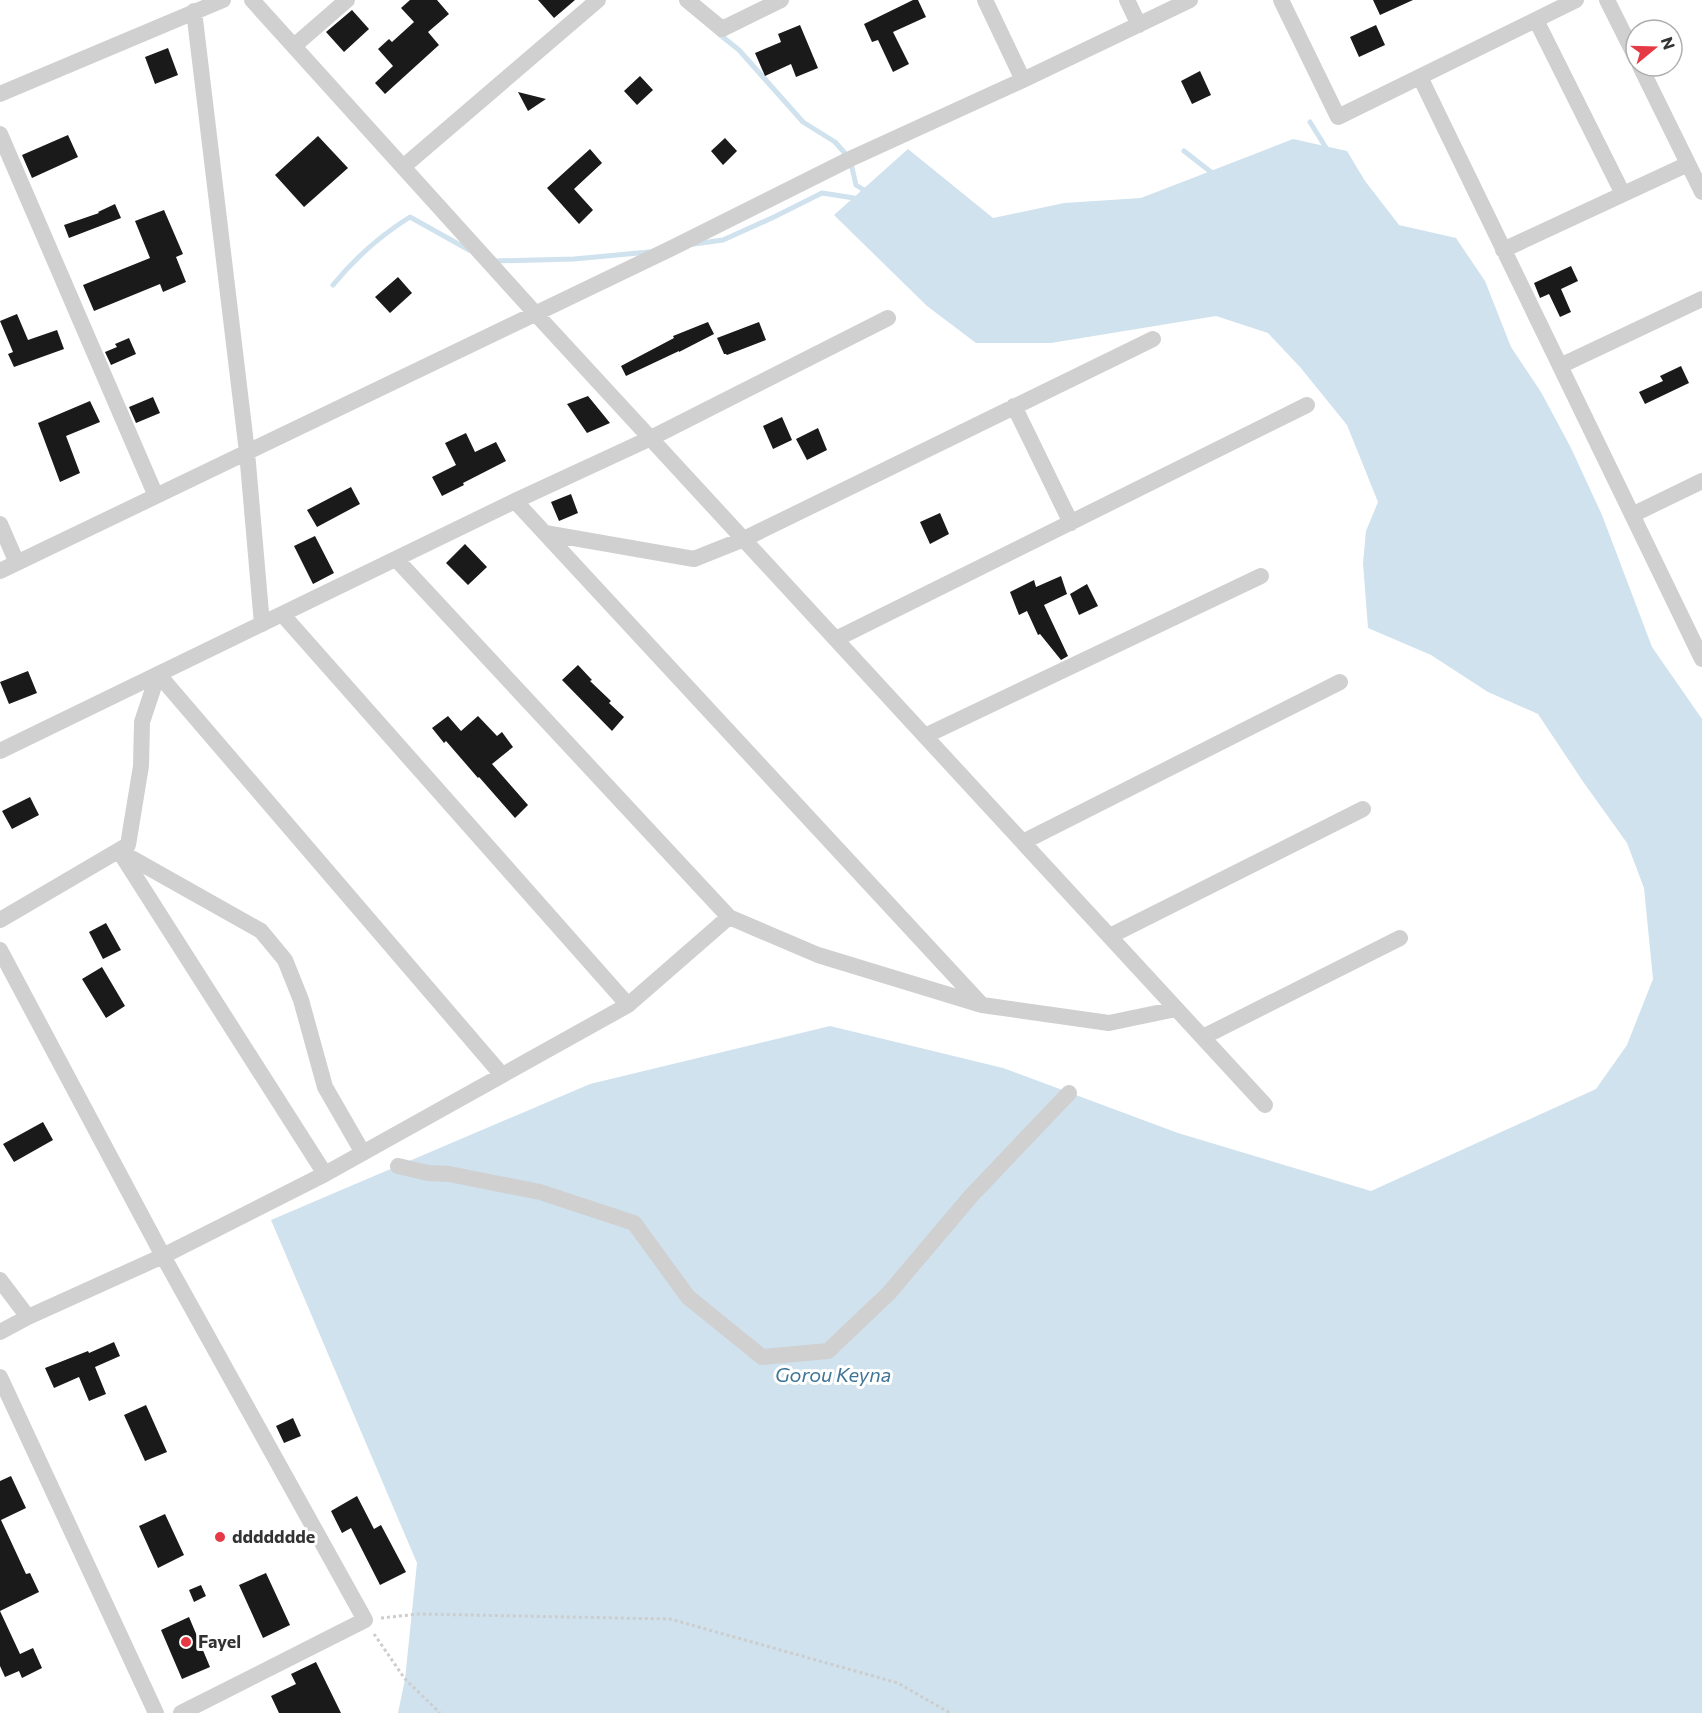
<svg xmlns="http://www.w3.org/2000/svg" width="1702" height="1713" viewBox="0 0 1702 1713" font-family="Commissioner,sans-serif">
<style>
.water{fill:#cfe2ee}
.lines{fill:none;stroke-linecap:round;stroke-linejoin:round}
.stream{stroke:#cfe2ee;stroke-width:5}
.building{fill:#1a1a1a}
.path{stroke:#cdcdcd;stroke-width:3;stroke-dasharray:3 3;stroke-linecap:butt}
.minor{stroke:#d0d0d0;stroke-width:16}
.poi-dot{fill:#e63946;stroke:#fff;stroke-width:2}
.labels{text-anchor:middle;stroke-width:6;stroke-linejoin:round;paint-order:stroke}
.poi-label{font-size:18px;font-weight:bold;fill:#333;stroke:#fff;text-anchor:start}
.water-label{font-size:20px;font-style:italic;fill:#3f7597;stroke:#fff}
</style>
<rect width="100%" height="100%" fill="#fff"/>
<!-- water -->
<path class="water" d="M1293,139L1347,151L1365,181L1399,225L1456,238L1485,281L1511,347L1541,392L1571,448L1602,515L1652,647L1702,719V1713H398L405,1679L417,1563L271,1220L590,1084L830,1026L1003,1068L1178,1133L1371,1191L1596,1089L1627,1045L1653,979L1644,888L1627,843L1584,783L1538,714L1488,692L1431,655L1368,628L1363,563L1366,531L1378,502L1347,425L1300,367L1268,333L1216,316L1051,343H976L927,306L834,215L908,149L993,218L1064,203L1141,198Z"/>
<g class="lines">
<!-- stream -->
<path class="stream" d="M719,34L739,50L803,122L835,142L850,159L856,185L867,192
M1310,122L1328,151
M1184,151L1216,176
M694,244L723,240L774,217L822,193L854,198L858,201
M494,261L574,259L649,252
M333,285C355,258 381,235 410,217L469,250"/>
</g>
<!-- building -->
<path class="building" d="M410,0H437L449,14L428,32L439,45L385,94L375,83L393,66L378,49L389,39L392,42L414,22L401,8Z
M538,0H575L554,18Z
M913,0H918L926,17L893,32L909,64L893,72L878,40L872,42L864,24Z
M1373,0H1413L1380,15Z
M352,10L369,29L344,52L326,32Z
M800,25L818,68L796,77L791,64L765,76L755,53L781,42L778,34Z
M1376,25L1385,45L1359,57L1350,37Z
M168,48L178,75L155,84L145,57Z
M1200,71L1211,95L1192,104L1181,81Z
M640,76L653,90L637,105L624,91Z
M518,92L546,99L528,111Z
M68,135L78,157L32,178L22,155Z
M318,136L348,168L304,207L275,175Z
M725,138L737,151L723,165L711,151Z
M590,149L602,163L574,189L593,210L579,224L547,188Z
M115,204L121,218L69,238L64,225L99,213L98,212Z
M164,210L183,254L176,257L186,282L163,292L160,284L94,311L83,285L150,258L135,221Z
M1571,266L1578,281L1561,289L1571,312L1560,317L1549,294L1540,298L1534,283Z
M398,277L412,293L390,313L375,297Z
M17,314L28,340L57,330L64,349L14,367L8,354L13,352L0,321Z
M708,322L714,334L679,352V351L626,376L621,366L674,338L673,336Z
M759,322L766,340L727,355L726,354H724L717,338Z
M129,338L136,354L111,365L105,352L117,347L115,344Z
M1681,366L1689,383L1645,404L1639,392L1663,381L1660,376Z
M588,396L610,423L587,433L567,404Z
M153,397L160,413L136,423L129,407Z
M90,401L100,422L66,436L80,473L60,482L38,423Z
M782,417L792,440L773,449L763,426Z
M818,428L827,450L807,460L796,439Z
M466,433L475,452L496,442L506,461L463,483L464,485L442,496L432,477L456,465L445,443Z
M351,487L360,504L317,527L307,510Z
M571,494L578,513L559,521L551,502Z
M940,513L949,534L930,544L920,522Z
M315,536L334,573L313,584L294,546Z
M465,544L487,567L468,585L446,563Z
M1061,576L1067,594L1044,605L1068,656L1061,660L1040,634L1038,635L1027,611L1019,615L1010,592L1034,580L1036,587Z
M1087,584L1098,606L1079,615L1070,594Z
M578,665L592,680L590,681L611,701L609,703L624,717L612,731L562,680Z
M28,671L37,693L9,704L0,682Z
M448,716L461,731L478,716L497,736L502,732L513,747L492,764L528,805L515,818L479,777L478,778L446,741L444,743L432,728Z
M30,797L39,815L12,829L2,811Z
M106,923L121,950L103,959L89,932Z
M102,967L125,1006L106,1018L82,979Z
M43,1122L53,1140L14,1162L3,1144Z
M114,1342L120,1356L95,1367L106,1394L89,1401L79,1377L54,1388L45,1368L88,1351L89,1353Z
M146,1405L167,1452L145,1461L124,1415Z
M293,1418L301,1436L284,1443L276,1426Z
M11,1476L26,1508L1,1520L26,1574L30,1573L39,1592L0,1611V1481Z
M357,1496L374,1529L381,1525L406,1572L380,1585L351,1528L342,1533L331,1511Z
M165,1514L184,1555L158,1568L139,1526Z
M266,1573L290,1625L263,1638L239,1585Z
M201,1585L206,1596L194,1602L189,1590Z
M0,1611L20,1654L33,1648L42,1668L22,1678L19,1671L5,1677L0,1666Z
M189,1617L210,1667L182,1679L161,1630Z
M316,1662L341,1713H279L271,1696L296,1684L291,1674Z"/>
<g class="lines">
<!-- path -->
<path class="path" d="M381,1618L419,1614L670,1619L898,1683L950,1713
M374,1634L405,1679L440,1713"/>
<!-- minor -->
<path class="minor" d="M252,0L535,313L1265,1105
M687,0L722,29L781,0
M985,0L1023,80
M1127,0L1139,25
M1281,0L1338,117L1576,0
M1607,0L1636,58
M194,11L247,452L262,624
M1536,20L1623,194
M294,46L347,0
M1640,66L1702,192
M1420,77L1702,659
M0,94L223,0
M0,134L156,496
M403,167L598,0
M1503,250L1688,164
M1560,366L1702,299
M1014,406L1071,523
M515,501L981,1004
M1632,515L1702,481
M0,524L17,563
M545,533L694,559L744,539L1153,339
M396,559L729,917
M0,571L674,247L850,159L1023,80L1190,0
M282,614L628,1005
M836,639L1307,405
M158,674L502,1075
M925,736L1261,576
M0,751L515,501L651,438L888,318
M1023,842L1340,682
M119,851L261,931L285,960L301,1000L325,1087L363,1153
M121,854L325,1174
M0,920L128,845L141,766L142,722L158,674
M1110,936L1363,809
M0,950L163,1256L365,1620L181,1713
M1203,1037L1400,938
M398,1166L428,1173L449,1174L540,1192L634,1223L688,1297L762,1357L828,1351L889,1293L971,1196L1069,1093
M0,1280L28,1317
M0,1332L28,1317L163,1256L325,1174L628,1005L729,917L818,955L982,1005L1109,1023L1176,1009
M0,1377L156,1713"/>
</g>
<!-- markers -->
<g class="poi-dot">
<circle cx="220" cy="1537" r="6"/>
<circle cx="186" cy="1642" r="6"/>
</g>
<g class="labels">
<!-- poi labels -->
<g class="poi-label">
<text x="232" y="1543">ddddddde</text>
<text x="198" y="1648">Fayel</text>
</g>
<!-- water labels -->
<g class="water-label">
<text x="833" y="1382">Gorou Keyna</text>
</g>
</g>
<!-- north arrow -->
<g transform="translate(1654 48) rotate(71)"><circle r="28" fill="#ffffff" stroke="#adadad" stroke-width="1.5"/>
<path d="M0-4.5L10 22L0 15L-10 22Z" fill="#e63946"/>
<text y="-9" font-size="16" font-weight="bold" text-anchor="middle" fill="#333333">N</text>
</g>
</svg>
